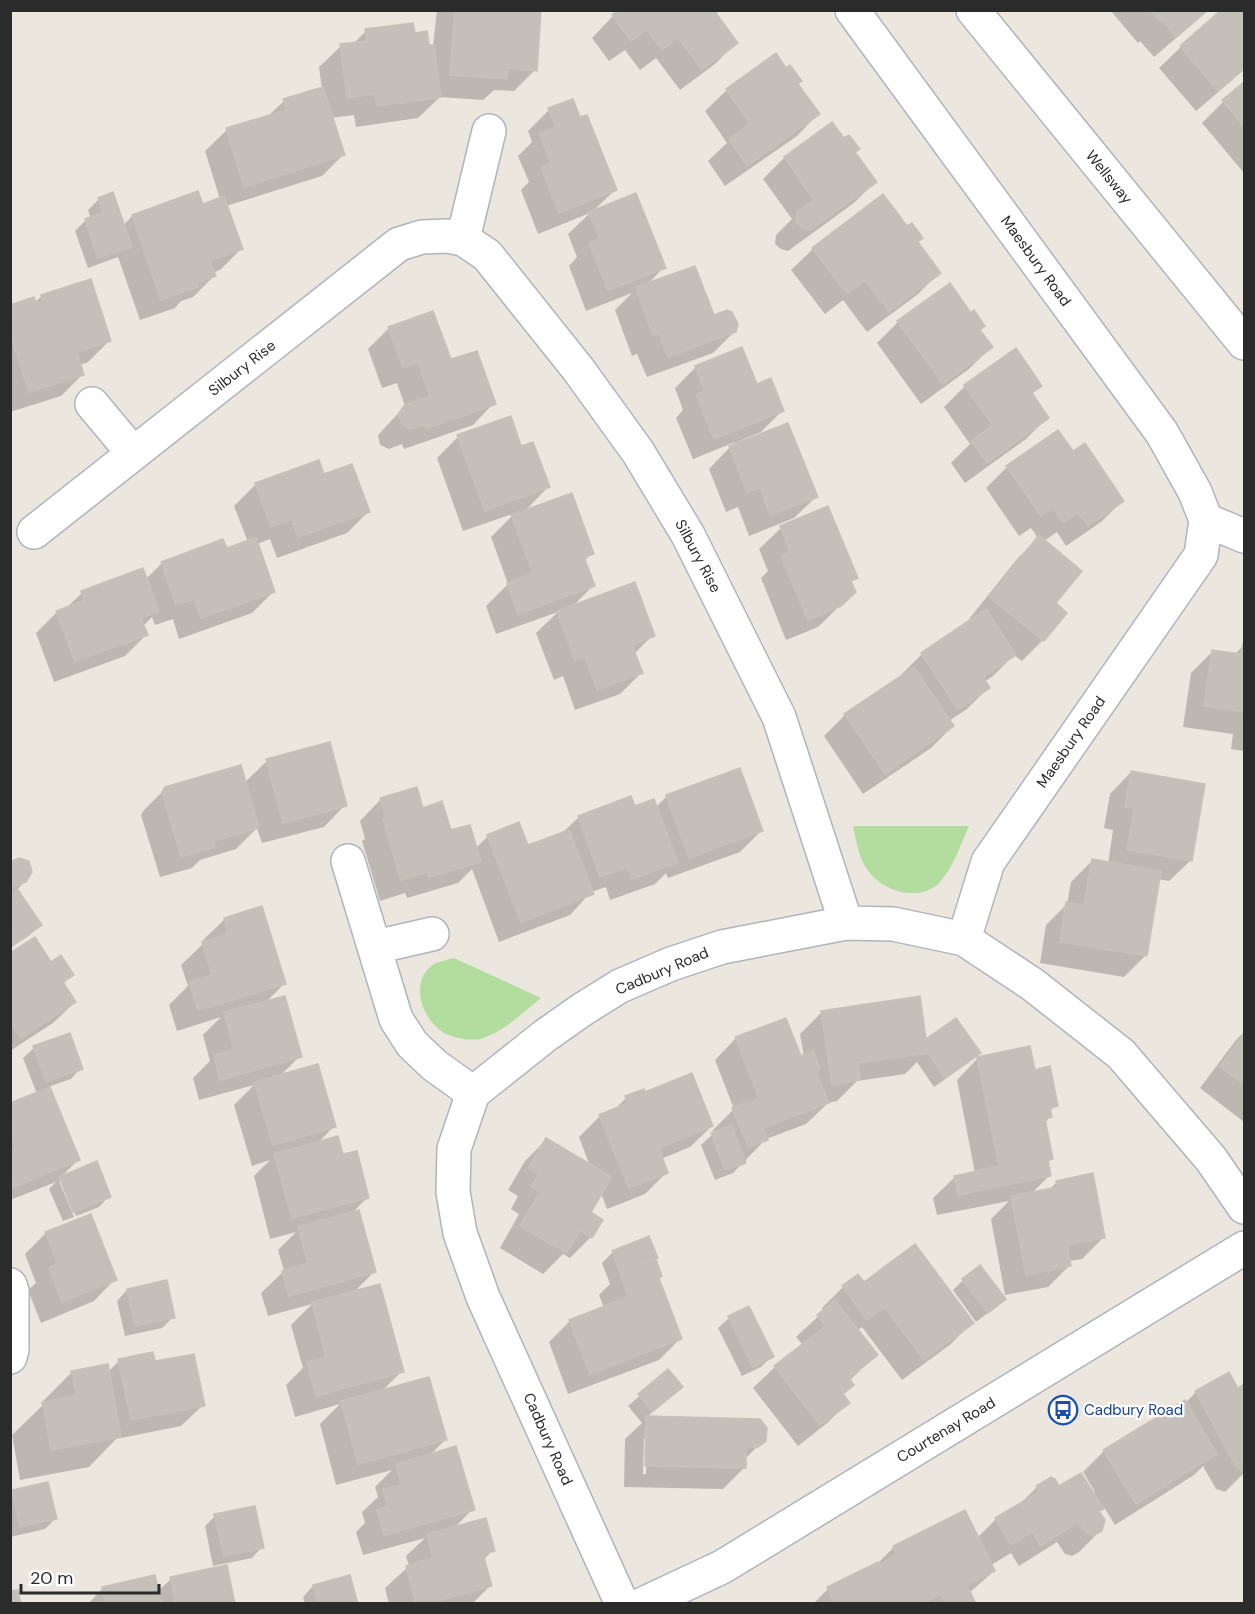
<svg xmlns="http://www.w3.org/2000/svg" width="1255" height="1614" viewBox="0 0 1255 1614" font-family="'DM Sans',sans-serif">
<style>
.green{fill:#b2dd9f}
.shadow{fill:#0003;fill-rule:evenodd}
.building{fill:#c4c0b9;stroke:#c6c2b8;stroke-width:1.5}
.lines{fill:none;stroke-linecap:round;stroke-linejoin:round}
.street-casing{stroke:#b1b3bd;stroke-width:36}
.secondary-casing{stroke:#b1b3bd;stroke-width:36}
.street{stroke:#fff;stroke-width:33}
.secondary{stroke:#fff;stroke-width:33}
.labels{text-anchor:middle;stroke-width:4.5;stroke-linejoin:round;paint-order:stroke}
.street-label{font-size:15px;fill:#2b2b2b;stroke:#fff}
.transit-label{font-size:15px;fill:#164399;stroke:#fff;text-anchor:start}
</style>
<rect width="100%" height="100%" fill="#ebe6de"/>
<!-- green -->
<path class="green" d="M853,826H969C961,844 953,868 939,883C919,903 881,891 867,869C858,857 856,840 853,826Z
M454,958L541,998C523,1012 503,1033 480,1039C468,1041 450,1038 440,1030C420,1015 409,978 436,963C441,961 448,960 454,958Z"/>
<!-- shadow -->
<path class="shadow" d="M437,10H539L535,70L514,91L494,90L483,100L440,97L418,118L356,127L354,115L331,118L343,155L322,176L226,206L241,249L220,270L213,273L214,276L193,297L181,301L175,308L140,320L118,257L88,268L75,231L85,221L91,219L88,210L99,199L123,226L132,216L202,206L220,199L205,151L227,130L267,117L284,101L322,89L319,67L341,46L353,44L366,31L414,35L428,47L433,46Z
M621,10L715,13L736,43L715,64L680,90L656,58L640,70L625,50L609,61L592,38L613,16Z
M1110,10H1209L1154,57L1140,41L1138,43Z
M1223,10H1244V70L1196,111L1159,68L1181,47Z
M776,55L818,114L797,136L725,186L708,161L727,143L705,111L727,90Z
M1244,84V173L1202,123L1223,102Z
M549,110L615,190L593,211L664,267L647,285L713,317L735,331L713,353L647,377L637,354L632,356L615,310L632,293L586,311L569,266L577,257L568,234L590,213L538,234L521,190L529,182L518,156L532,142L528,131Z
M832,124L875,182L854,203L788,251L781,249L775,244L776,235L792,219L763,179L784,158Z
M883,196L939,273L918,294L867,332L843,300L825,314L791,270L813,249Z
M42,296L109,341L88,362L80,365L83,374L61,396L10,412V306L34,303Z
M898,322L991,347L969,369L921,404L877,343Z
M389,328L450,361L494,403L473,425L404,449L402,444L389,449L380,445L378,435L405,406L397,383L382,388L368,349Z
M696,367L756,386L783,410L761,432L739,441L740,443L816,497L794,518L749,536L738,507L726,512L709,469L735,442L693,459L676,418L683,410L675,388Z
M965,386H1041L1031,395L1047,418L1026,439L965,483L951,463L970,444L944,407Z
M458,437L520,448L548,487L524,512L592,553L584,561L593,586L572,607L653,635L634,654L641,673L620,694L575,710L563,676L554,680L536,633L558,612L496,634L486,606L508,584L491,537L515,513L463,531L437,458Z
M1073,453L1122,501L1101,522L1066,546L1057,532L1044,541L1054,603L1043,640L1022,661L1014,655L993,676L984,682L988,688L967,709L949,721L953,726L931,748L863,794L824,736L845,715L901,677L900,676L921,655L972,621L969,619L1018,558L1038,538L1031,528L1019,536L986,488L1007,467Z
M323,475L368,512L347,533L277,558L270,539L257,544L274,591L252,613L179,639L173,619L155,625L152,617L143,626L146,635L125,656L54,682L36,633L57,612L65,609L82,593L146,579L162,563L226,550L248,542L234,506L256,484Z
M781,528L856,577L850,583L854,592L818,627L786,640L761,578L768,571L759,549Z
M1243,646H1244V751L1231,749L1233,734L1183,727L1191,673L1212,652L1235,654Z
M267,761L345,805L324,827L262,843L257,828L236,849L200,860L192,868L160,877L141,815L144,810L166,788L244,783Z
M1131,772L1191,860L1169,881L1158,879L1145,956L1124,977L1040,963L1046,925L1067,904L1071,882L1092,861L1108,864L1113,830L1104,828L1110,794Z
M667,796L761,831L740,852L668,878L666,873L655,884L610,900L606,887L591,892L570,915L499,942L472,869L458,883L407,898L405,893L380,901L362,841L365,839L360,821L381,799L422,809L450,832L475,849L488,836L528,847L560,835L579,817L635,808L656,807Z
M10,863L25,881L17,890L40,924L30,935L10,948Z
M225,919L284,984L265,1003L300,1056L280,1076L334,1126L317,1144L342,1156L368,1197L351,1214L375,1271L354,1292L402,1371L382,1391L445,1440L429,1456L473,1509L454,1528L493,1550L483,1560L490,1586L472,1604H389L385,1588L409,1566L406,1556L425,1538L363,1555L356,1532L365,1523L362,1512L378,1497L375,1487L392,1470L336,1485L320,1424L340,1404L295,1417L286,1385L303,1368L291,1325L312,1304L268,1316L261,1293L284,1271L278,1250L296,1232L270,1239L254,1176L270,1160L252,1166L234,1105L254,1085L199,1100L193,1078L210,1061L203,1035L221,1017L177,1031L169,1005L188,986L181,965L204,943L203,940Z
M10,955L50,964L72,975L63,984L75,1002L53,1023L10,1051Z
M822,1012L925,1042L979,1052L968,1063L934,1087L917,1062L905,1074L857,1081L837,1101L828,1103L806,1124L766,1139L733,1173L715,1180L701,1145L713,1134L712,1131L734,1109L715,1060L736,1038L800,1058L804,1057L800,1034Z
M1244,1032V1122L1200,1088L1236,1040Z
M34,1048L81,1068L71,1079L48,1087L78,1160L60,1178L109,1196L99,1207L76,1216L62,1181H59L74,1217L63,1221L49,1189L56,1182L10,1200V1104L37,1094L23,1058Z
M978,1058L1033,1071L1056,1105L1049,1112L1050,1117L1045,1123L1052,1159L1047,1163L1050,1175L1031,1194L1048,1191L1057,1182L1104,1237L1082,1259L1068,1261L1069,1266L1048,1287L1005,1295L991,1219L1009,1201L937,1215L933,1198L955,1177L975,1173L957,1080Z
M644,1094L712,1126L690,1147L661,1159L667,1172L645,1194L607,1209L601,1193L589,1213L591,1237L570,1258L563,1254L543,1274L500,1248L519,1214L511,1209L518,1196L508,1190L525,1161L546,1140L590,1166L579,1137L600,1116L613,1111L626,1098Z
M46,1233L115,1279L94,1301L41,1323L28,1290L36,1283L25,1254Z
M613,1252L654,1259L661,1276L658,1279L680,1339L659,1360L568,1394L549,1342L570,1321L604,1308L599,1295L610,1284L602,1263Z
M858,1276L864,1285L972,1322L951,1344L902,1380L862,1327L857,1331L876,1355L849,1381L852,1385L842,1395L848,1403L826,1424L798,1446L753,1388L775,1367L803,1345L796,1337L824,1311L822,1308L843,1287Z
M963,1280L1004,1299L993,1309L976,1322L953,1290Z
M127,1290L173,1317L162,1328L125,1336L117,1301Z
M729,1318L772,1356L761,1367L742,1376L718,1328Z
M119,1361L154,1363L203,1405L181,1426L116,1439L89,1467L20,1480L12,1435L42,1406L41,1403L72,1372H108Z
M668,1371L681,1387L646,1418L759,1420L764,1440L744,1460V1468L723,1489L624,1487L625,1439L642,1423L628,1406ZM644,1438H647L646,1474H643Z
M1244,1386V1473L1225,1492L1216,1489L1203,1466L1194,1475L1115,1525L1104,1507L1098,1512L1101,1530L1079,1552L1072,1556L1065,1554L1057,1542L1019,1566L1011,1553L991,1565L994,1571L969,1593L974,1604H813L828,1589L877,1564L894,1547L977,1538L996,1519L1018,1506L1037,1487L1059,1488L1092,1493L1095,1492L1083,1472L1104,1451L1185,1403L1196,1392L1237,1390Z
M13,1492L55,1519L45,1529L10,1537V1494Z
M215,1516L262,1547L252,1558L213,1566L205,1526Z
M171,1579L233,1604H88L102,1589L157,1592Z
M313,1586L356,1604H305L303,1597Z"/>
<!-- building -->
<path class="building" d="M455,10H541L537,71L508,68L506,79L450,75Z
M618,10H719L716,13L738,43L702,70L678,38L662,50L647,30L631,41L612,15Z
M1150,10H1208L1176,37L1163,21L1160,22Z
M1221,10H1244V69L1218,91L1180,46Z
M413,23L415,33L427,31L429,45H434L441,97L377,106L375,94L347,98L340,44L367,41L365,29Z
M776,53L786,68L790,65L802,81L798,84L820,114L747,166L729,139L750,124L726,89Z
M1244,82V127L1222,100Z
M323,87L345,155L244,187L226,128L287,110L283,99Z
M573,99L580,117L587,115L617,190L559,213L541,167L551,163L539,133L556,127L548,108Z
M832,122L844,138L849,135L860,149L855,152L877,182L810,230L802,228L796,222L797,212L814,200L784,157Z
M198,191L203,204L224,196L243,249L210,261L216,276L196,283L198,287L161,300L132,215Z
M113,192L132,247L98,258L85,219L103,213L98,198Z
M636,193L666,268L608,290L589,243L600,239L589,212Z
M883,194L907,226L912,223L923,238L918,242L941,273L889,312L865,280L847,294L812,248Z
M695,266L714,315L727,310L732,312L738,324L736,332L668,357L659,333L653,336L636,287Z
M91,279L111,341L77,352L84,375L29,392L10,334V314L12,313L10,305L34,297L36,303L43,301L41,295Z
M950,283L971,313L974,310L985,326L980,330L993,347L943,384L897,321Z
M433,311L451,359L477,351L496,404L426,429L424,424L411,429L401,424L399,413L405,405L430,396L418,362L403,368L388,327Z
M742,347L757,384L771,378L784,411L714,439L696,395L705,391L695,366Z
M1016,348L1042,386L1032,393L1049,418L987,463L971,441L993,425L964,385Z
M511,416L521,446L533,442L550,487L485,511L457,435Z
M788,423L818,497L770,515L760,487L747,492L729,446Z
M1058,430L1073,451L1085,443L1124,501L1088,526L1078,512L1063,523L1053,508L1041,516L1006,466Z
M319,460L324,474L352,464L370,512L298,537L292,519L271,527L255,483Z
M572,493L594,554L584,557L595,586L518,614L507,583L533,573L511,515Z
M828,506L858,578L851,581L856,592L841,606L808,620L781,556L790,552L780,526Z
M1039,535L1082,571L1056,603L1067,613L1044,641L989,597Z
M256,537L275,592L201,618L194,599L176,605L161,562L223,539L227,548Z
M143,568L159,611L141,618L148,635L75,661L56,611L84,601L81,591Z
M635,582L655,636L632,645L643,673L597,690L585,656L575,660L557,611Z
M986,609L1016,655L983,677L990,688L958,710L921,653Z
M1243,644H1244V712L1204,706L1212,650L1241,654Z
M914,667L954,726L885,774L844,714Z
M330,742L347,806L283,823L266,759Z
M241,765L259,828L214,841L215,847L181,857L162,792L165,787Z
M740,768L763,831L689,858L666,795Z
M1131,771L1205,784L1192,861L1127,850L1134,808L1125,807Z
M417,787L423,808L442,801L451,830L470,825L481,862L429,877L427,872L401,880L383,819L386,817L380,798Z
M631,796L635,806L654,799L678,863L632,879L627,867L600,877L578,816Z
M519,822L528,845L569,830L594,894L521,922L487,835Z
M19,858L29,861L32,872L26,882L10,888V862Z
M1092,859L1161,871L1147,956L1060,942L1066,902L1084,905Z
M18,890L42,925L12,946L10,895Z
M262,906L286,984L198,1010L189,982L212,975L202,942L228,934L224,918Z
M35,937L51,962L61,955L74,975L63,982L76,1002L21,1038L10,1022V953Z
M285,996L302,1057L220,1080L214,1055L234,1050L224,1012Z
M920,996L928,1053L858,1063L860,1080L832,1085L821,1011Z
M786,1018L801,1056L813,1051L820,1069L816,1071L829,1103L763,1128L768,1140L748,1147L732,1108L759,1098L735,1037Z
M956,1018L981,1053L945,1078L928,1053L926,1039Z
M70,1033L83,1069L46,1082L33,1046Z
M1244,1034V1085L1220,1066Z
M1030,1046L1035,1070L1050,1066L1058,1106L1050,1108L1052,1117L1045,1119L1053,1159L1048,1160L1051,1176L958,1195L954,1176L999,1166L977,1057Z
M318,1064L336,1127L273,1145L254,1082Z
M692,1073L713,1126L659,1148L668,1173L629,1188L599,1115L628,1103L625,1096L644,1089L645,1092Z
M50,1087L80,1160L12,1188L10,1150L16,1148L10,1135V1133L14,1131L10,1122V1103Z
M732,1125L746,1163L725,1170L711,1133Z
M338,1136L343,1154L357,1151L369,1198L292,1218L274,1154Z
M546,1138L612,1177L591,1212L603,1220L592,1238L580,1230L566,1253L520,1226L540,1192L531,1187L539,1174L528,1168Z
M97,1161L111,1197L73,1212L59,1177Z
M1093,1173L1105,1238L1067,1245L1071,1266L1026,1275L1011,1196L1058,1187L1056,1181Z
M359,1210L376,1272L289,1296L282,1271L308,1263L298,1227Z
M91,1214L117,1280L62,1302L49,1268L58,1264L45,1232Z
M649,1236L658,1258L620,1272L612,1251Z
M915,1244L974,1323L924,1360L884,1307L867,1320L842,1286L858,1274L864,1282Z
M656,1259L662,1276L659,1278L682,1339L590,1374L569,1320L628,1297L620,1272Z
M980,1265L1006,1299L988,1313L962,1279Z
M167,1280L175,1318L135,1326L127,1289Z
M380,1284L404,1372L316,1396L307,1362L326,1357L312,1302Z
M835,1300L878,1355L849,1378L854,1385L843,1394L850,1403L820,1425L774,1366L826,1326L817,1315Z
M749,1306L774,1357L753,1367L728,1316Z
M153,1352L155,1361L194,1354L205,1406L131,1420L118,1359Z
M108,1364L121,1437L51,1450L43,1402L77,1395L71,1371Z
M668,1369L683,1387L652,1412L638,1394Z
M1229,1372L1238,1388L1244,1384V1471L1237,1468L1195,1391Z
M429,1377L447,1440L358,1464L341,1401Z
M1185,1400L1217,1454L1136,1504L1103,1450Z
M646,1416L760,1419L767,1428L766,1441L758,1447H746V1468L645,1466Z
M456,1446L475,1510L384,1535L377,1510L388,1506L383,1489L401,1485L396,1464Z
M1081,1473L1104,1509L1099,1511L1105,1520L1102,1531L1094,1535L1086,1533L1079,1522L1040,1546L1033,1532L1011,1545L995,1518L1039,1492L1036,1486L1051,1477L1055,1479L1059,1486Z
M48,1482L57,1519L20,1527L12,1490Z
M255,1506L264,1548L224,1556L214,1514Z
M965,1510L995,1571L967,1585L976,1604H946L941,1594L922,1604H919L917,1600L911,1604H899L879,1564L897,1555L893,1546Z
M486,1518L495,1551L483,1554L492,1586L426,1604H416L406,1566L433,1558L427,1534Z
M878,1562L899,1604H835L827,1587Z
M227,1565L235,1604H176L170,1577Z
M155,1575L161,1604H105L102,1587Z
M350,1575L358,1604H318L313,1585Z
M18,1590L21,1604H10V1591Z"/>
<g class="lines">
<!-- street casing -->
<g class="street-casing">
<path id="street" d="M852,10L1162,433L1195,492L1206,520L1201,555L988,862L964,939
M463,239L489,131
M92,404L133,453
M1206,520L1244,536
M34,532L399,244L422,237L447,236L463,239L487,255L578,369L638,452L688,535L779,717L846,923
M348,861L396,1019L412,1044L434,1065L473,1093
M375,947L432,934
M10,1285L12,1291V1350L10,1357
M622,1604L483,1297L460,1233L453,1192L454,1149L473,1093L546,1035L583,1009L620,986L671,964L722,947L846,923L893,924L964,939L1032,984L1121,1054L1211,1159L1244,1207
M643,1604L722,1567L1244,1248"/>
</g>
<!-- secondary casing -->
<g class="secondary-casing">
<path id="secondary" d="M973,10L1244,343"/>
</g>
<!-- street -->
<use href="#street" class="street"/>
<!-- secondary -->
<use href="#secondary" class="secondary"/>
</g>
<!-- icons -->
<defs>
<g id="bus-ring" transform="scale(1.5)"><circle r="9.5" fill="#fff" stroke="#1a4fb4" stroke-width="1.5"/><path d="M-5-6H5V4H4V6H2V4H-2V6H-4V4H-5ZM-3.5-4V0h7V-4ZM-3.5 1.2v1.5H-2V1.2ZM2 1.2v1.5H3.5V1.2Z" fill="#1a4fb4"/></g>
</defs>
<g fill-rule="evenodd">
<use href="#bus-ring" x="1063" y="1410"/>
</g>
<g class="labels">
<!-- street labels -->
<g class="street-label">
<text transform="translate(1109 177) rotate(51)" y="5">Wellsway</text>
<text transform="translate(1036 261) rotate(54)" y="5">Maesbury Road</text>
<text transform="translate(242 368) rotate(-38)" y="5">Silbury Rise</text>
<text transform="translate(698 556) rotate(62)" y="5">Silbury Rise</text>
<text transform="translate(1071 742) rotate(-55)" y="5">Maesbury Road</text>
<text transform="translate(662 971) rotate(-23)" y="5">Cadbury Road</text>
<text transform="translate(946 1430) rotate(-31)" y="5">Courtenay Road</text>
<text transform="translate(548 1439) rotate(66)" y="5">Cadbury Road</text>
</g>
<!-- transit labels -->
<g class="transit-label">
<text x="1084" y="1415">Cadbury Road</text>
</g>
</g>
<!-- border -->
<rect width="1255" height="1614" fill="none" stroke="#2b2b2b" stroke-width="24"/>
<!-- scale -->
<path d="M21 1584v9h138v-9" fill="none" stroke="#2b2b2b" stroke-width="3"/>
<text x="30" y="1584" font-size="18" fill="#2b2b2b" stroke="#ffffff" stroke-width="4.5" paint-order="stroke">20 m</text>
</svg>
